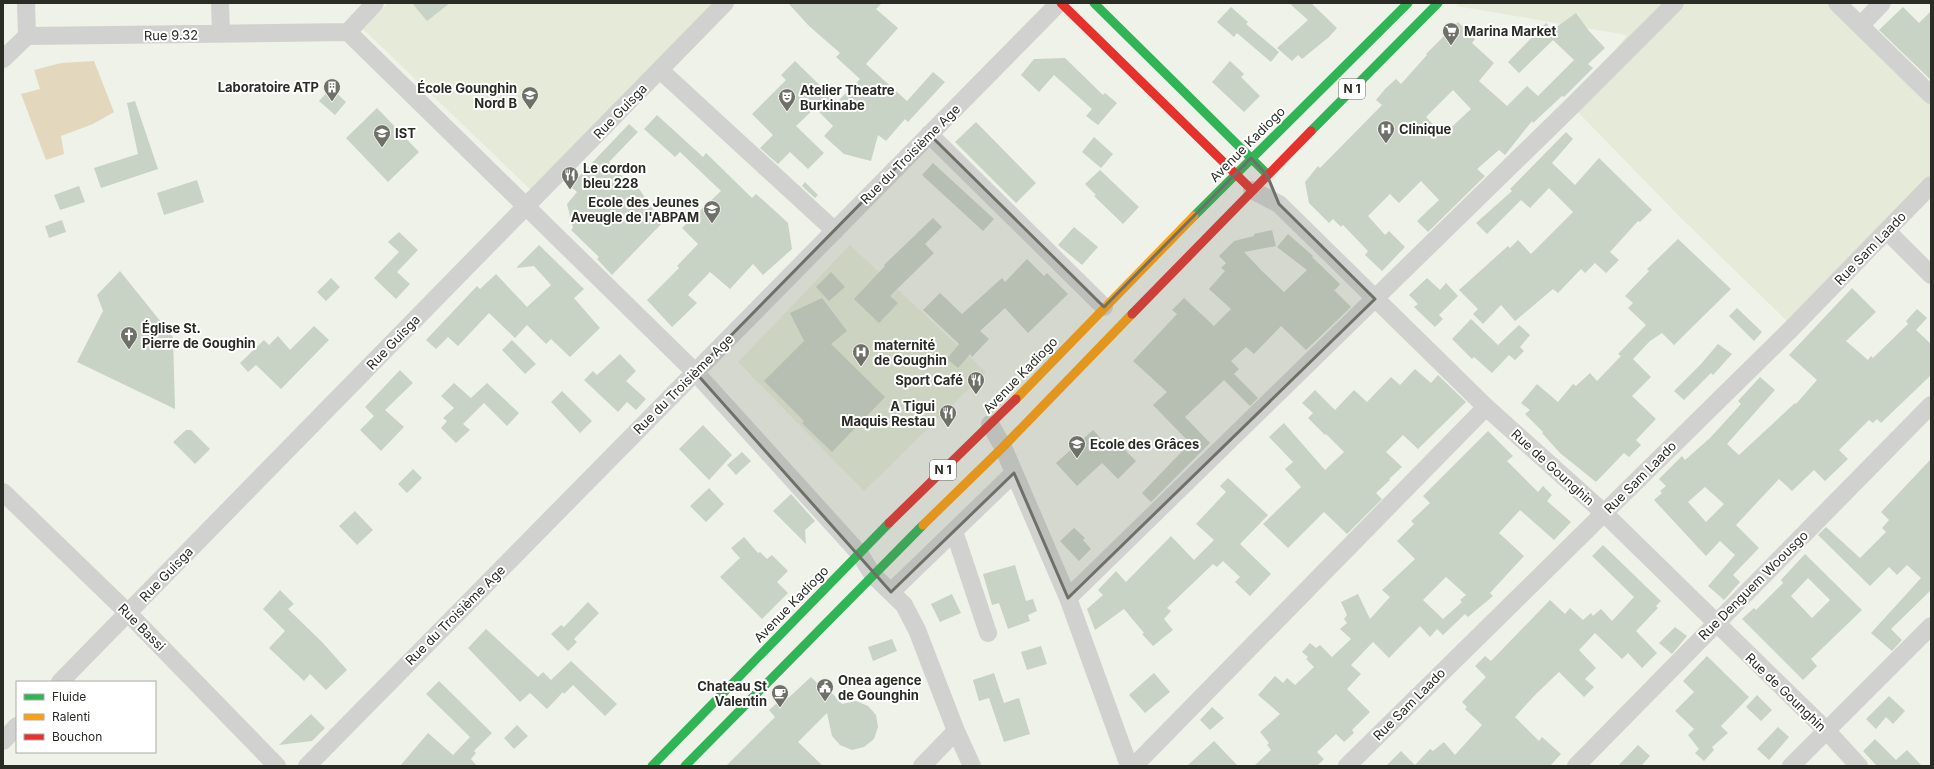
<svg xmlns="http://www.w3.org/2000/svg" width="1934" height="769" viewBox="0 0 1934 769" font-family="Inter,sans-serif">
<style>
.built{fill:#e5ebd8}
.green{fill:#e3d8be}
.building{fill:#c8d2c5;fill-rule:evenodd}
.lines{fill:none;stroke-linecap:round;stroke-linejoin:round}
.street{stroke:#d1d2cf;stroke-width:18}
.fast{stroke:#30b455;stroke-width:9}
.slow{stroke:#ff9f0a;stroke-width:9}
.jam{stroke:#e5322d;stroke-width:9}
.marked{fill:#6f7169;fill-opacity:0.2;stroke:#6f7169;stroke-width:3;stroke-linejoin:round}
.labels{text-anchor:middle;stroke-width:4;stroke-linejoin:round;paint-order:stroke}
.shield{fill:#fff;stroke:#6a6b66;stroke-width:1}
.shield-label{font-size:12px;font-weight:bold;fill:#2a2c25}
.poi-label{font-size:13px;font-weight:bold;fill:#2a2c25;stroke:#fff;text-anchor:start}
.street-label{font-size:13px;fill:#2a2c25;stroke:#fff}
</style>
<rect width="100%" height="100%" fill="#eff2e8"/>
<!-- built -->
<path class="built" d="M388,3H718L533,192L363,29Z
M1460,3H1837L1931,95V185L1793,327L1678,215L1572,106L1627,35L1456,6Z
M850,245L986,372L864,491L738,362Z"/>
<!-- green -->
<path class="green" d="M94,61L114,112L93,124L61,136L64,154L46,160L21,94L40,89L34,70L61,63Z"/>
<!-- building -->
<path class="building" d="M412,3H450L427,21Z
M788,3H882L876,9L898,28L866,64L907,101L933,72L945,82L908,122L905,119L886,141L878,135L871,161L844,154L824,136L833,126L815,108L796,126L824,153L808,169L790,152L778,164L760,148L773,135L752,114L786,80L781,75L795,61L837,102L860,79L836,57L840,53L809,26Z
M1289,3H1311L1337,28L1329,37L1302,59L1298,55L1292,61L1277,48L1308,20Z
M1231,7L1248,22L1246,24L1279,52L1271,62L1237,33L1234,37L1217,22Z
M1903,7L1919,23L1931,11V80L1879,30Z
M1576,13L1589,31L1605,48L1588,64L1593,68L1564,97L1562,96L1533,123L1532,121L1505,155L1499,150L1477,169L1485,176L1428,232L1417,221L1439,200L1421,181L1399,203L1390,194L1368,216L1385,235L1389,231L1405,247L1382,271L1365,255L1368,251L1343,225L1341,227L1333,219L1329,223L1309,203L1305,182L1318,166L1320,168L1382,105L1376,100L1385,89L1396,79L1401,84L1427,55L1426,54L1458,22L1475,39L1472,43L1494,63L1479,81L1507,106L1527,86L1538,96L1574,60L1553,40L1519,73L1508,62L1546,23L1552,30ZM1453,90L1471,109L1443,135L1426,117Z
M1065,58L1103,95L1105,93L1117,103L1098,125L1086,116L1092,109L1054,75L1039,92L1021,75L1034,59Z
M1230,61L1244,74L1241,77L1260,96L1244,112L1212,82Z
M331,88L346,102L335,115L319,101Z
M135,101L158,169L101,188L94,168L138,154L127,103Z
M377,108L419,152L388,182L346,138Z
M657,115L703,157L706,153L752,198L756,194L774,210L788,223L792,249L763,275L753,264L730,289L710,272L688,295L697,303L672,327L647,300L679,268L677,266L698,244L682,228L721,191L680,152L675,157L644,129Z
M976,122L1036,183L1016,203L955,142Z
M629,124L638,132L609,162L628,182L637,186L655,212L665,220L612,275L597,259L599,257L571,230L573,228L567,204L577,192L570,186Z
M1566,132L1573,139L1552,163L1575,185L1599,158L1652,210L1640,222L1638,221L1610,252L1619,260L1606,273L1595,263L1585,273L1581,269L1558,293L1553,289L1515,321L1501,305L1483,324L1473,314L1478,309L1459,290L1508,246L1510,248L1518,240L1531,254L1573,212L1549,188L1530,208L1521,200L1487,234L1476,223L1512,191L1510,189Z
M1094,137L1113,154L1101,168L1082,152Z
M933,163L994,219L983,231L922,175Z
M1100,170L1139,207L1123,224L1094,196L1096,195L1085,184Z
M197,180L204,202L164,215L157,193Z
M805,182L818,195L815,198L802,186Z
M79,186L85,202L60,210L54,195Z
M933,218L942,227L925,244L934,253L890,296L898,303L879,323L854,299L885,266L884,265Z
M62,220L66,232L49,238L45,226Z
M1074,227L1098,247L1082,265L1058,245Z
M1272,230L1276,246L1244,252L1262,271L1284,292L1307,270L1277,247L1288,234L1313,256L1312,257L1340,284L1335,290L1333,289L1351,307L1306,350L1281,326L1254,354L1246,347L1231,361L1239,369L1234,374L1258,398L1250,406L1224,380L1185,417L1210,443L1151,502L1142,493L1190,443L1153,405L1167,392L1133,361L1177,314L1172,310L1184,298L1214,326L1231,309L1209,289L1225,271L1221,268L1226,263L1219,256L1234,241L1254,236V234Z
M399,232L418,250L397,272L410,284L396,299L374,278L399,252L388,242Z
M1678,239L1731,289L1674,345L1662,333L1650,341L1633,359L1651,377L1632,396L1656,419L1636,440L1641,445L1629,457L1624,453L1596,482L1560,453L1542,433L1543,432L1525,414L1530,410L1521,403L1537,384L1558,402L1573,384L1576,386L1590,373L1597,381L1621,356L1618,354L1646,325L1628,308L1633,303L1625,296L1649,271L1647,269Z
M539,245L584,289L574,298L600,328L570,357L551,339L546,344L527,325L515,338L489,313L458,346L448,337L436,349L426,340L477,286L480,289L496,274L527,307L551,285L534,266L516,268Z
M1027,259L1044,276L1047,273L1068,294L1028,333L1005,308L980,331L989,339L972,357L970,354L958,368L947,359L959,344L923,310L940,293L962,314L1002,278L1005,282Z
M120,271L173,337L175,409L77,362L103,311L97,295Z
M831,272L845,287L829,301L816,287Z
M331,278L340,287L326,301L317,292Z
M1427,278L1440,290L1446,283L1458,296L1439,315L1443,319L1435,327L1414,307L1418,304L1409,295Z
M1852,288L1876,312L1846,341L1868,360L1871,356L1873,358L1908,324L1906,321L1917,309L1927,318L1916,330L1931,344V375L1881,423L1877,419L1873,423L1869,420L1839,450L1848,459L1825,481L1814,470L1792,491L1779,479L1736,525L1759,548L1733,575L1740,582L1724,600L1708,586L1735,555L1720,541L1706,556L1654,500L1662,493L1660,491L1666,486L1659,479L1682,456L1685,460L1710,438L1741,404L1738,401L1760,377L1775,390L1727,444L1739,455L1795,403L1796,404L1817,380L1789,355ZM1705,487L1724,504L1706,522L1688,502Z
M822,298L847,331L831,344L885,397L832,452L802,423L804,421L764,381L804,341L790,313Z
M1737,308L1762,332L1754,341L1729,316Z
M1471,319L1498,345L1519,325L1530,335L1520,347L1524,351L1515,360L1509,355L1492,373L1474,357L1472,359L1452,339Z
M314,326L329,340L281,389L256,365L248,372L240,363L264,340L269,345L278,336L290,350Z
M512,340L536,364L525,374L502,350Z
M1718,344L1732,354L1713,375L1711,373L1684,400L1674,391L1701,364Z
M620,354L636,371L626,381L646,399L636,410L627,402L618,412L584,380L593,371L597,375Z
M1415,369L1431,383L1438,375L1466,402L1418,449L1403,435L1386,452L1402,467L1389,479L1390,480L1376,493L1382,499L1347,534L1324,512L1288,548L1263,524L1301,487L1285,469L1293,462L1269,437L1284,423L1325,470L1344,452L1326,434L1325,435L1308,418L1313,413L1302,403L1315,390L1335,410L1354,390L1367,402L1391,377L1400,385Z
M400,370L413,383L385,410L404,427L381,451L360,430L374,416L365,407Z
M454,383L471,398L487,383L519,413L507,426L484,403L463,424L470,430L456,443L441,428L447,421L443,418L454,408L441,396Z
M562,391L592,421L580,433L551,402Z
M703,425L732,455L709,480L679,449Z
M186,430H191L210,449L195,464L173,442Z
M1093,430L1108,446L1115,440L1136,461L1118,479L1102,463L1077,486L1056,463Z
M1488,431L1513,456L1507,461L1538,492L1543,486L1552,495L1547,501L1571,522L1554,540L1520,510L1499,533L1524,556L1490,593L1493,596L1468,617L1465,614L1443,635L1437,629L1430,637L1420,626L1389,658L1373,642L1351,665L1361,674L1347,689L1370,712L1352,730L1354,733L1344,742L1336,734L1317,752L1324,759L1317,766H1254L1271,750L1267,745L1269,743L1260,732L1280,714L1258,695L1275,676L1283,683L1287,678L1295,685L1314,667L1306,659L1308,657L1302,652L1310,643L1316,648L1320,645L1332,657L1351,639L1340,629L1347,623L1344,619L1347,615L1341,602L1358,594L1370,619L1390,597L1382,590L1415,559L1397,541L1414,524L1411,521L1430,503L1423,496ZM1446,577L1466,595L1460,600L1462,602L1443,619L1423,600Z
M742,452L751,461L736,475L727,465Z
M1931,459V590L1891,629L1902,640L1892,651L1871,633L1921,578L1907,565L1897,575L1889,567L1870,586L1818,535L1826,527L1860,558L1886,532L1882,528L1889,520L1881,512Z
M413,469L422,478L407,493L398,484Z
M1228,478L1268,515L1240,544L1271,574L1250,596L1235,582L1240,577L1223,561L1217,567L1213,564L1167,608L1171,611L1164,619L1173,630L1153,646L1142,634L1144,633L1124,609L1095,630L1087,609L1103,595L1098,590L1116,571L1126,582L1171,536L1194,560L1214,540L1196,524L1226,492L1220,486Z
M709,488L724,504L706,522L690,506Z
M791,494L815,521L805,530L806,544L773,511Z
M355,511L373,530L357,545L339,526Z
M1074,528L1085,538L1083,540L1091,549L1079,561L1060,541Z
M744,537L758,553L760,552L767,559L772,555L788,571L777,582L788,593L762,619L720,577L740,558L731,548Z
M1603,545L1661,601L1656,606L1658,608L1636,631L1657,653L1642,668L1628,653L1622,659L1595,633L1579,650L1596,668L1585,679L1594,687L1584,697L1559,672L1534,696L1515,717L1539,741L1542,737L1561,754L1550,766H1386L1401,751L1415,765L1430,749L1433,751L1444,742L1455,755L1482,725L1465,709L1467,707L1462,702L1486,677L1475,666L1485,656L1491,661L1550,600L1565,614L1570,608L1583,620L1591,613L1593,616L1601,609L1612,621L1634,597L1592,556Z
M1805,554L1862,610L1811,659L1817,666L1803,680L1742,619L1754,608L1756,610L1783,583L1781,580ZM1808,578L1830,600L1812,618L1791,596Z
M1015,565L1026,601L1033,599L1037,611L1028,615L1030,621L1008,629L999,603L992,605L983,574Z
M280,590L294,604L288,609L323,643L347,670L326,690L310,674L304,681L269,648L285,631L263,609Z
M952,594L961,613L940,622L931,604Z
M588,602L599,613L574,639L577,642L568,651L551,634L561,625L564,627Z
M1675,627L1687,636L1672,654L1659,643Z
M486,629L538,677L543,672L551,680L571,661L617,704L605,716L573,685L564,694L563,692L547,709L530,693L520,702L468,648Z
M892,639L897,651L873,661L868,647Z
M1041,646L1047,664L1027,670L1021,652Z
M1707,656L1749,697L1721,726L1728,733L1712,747L1714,750L1704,761L1695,753L1699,749L1688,735L1694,729L1675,711L1694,692L1683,681Z
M994,673L1004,703L1019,698L1030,734L1004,742L989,698L979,701L973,680Z
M1154,673L1170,692L1145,713L1129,695Z
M811,677L821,687L824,685L842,704L856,701L868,706L876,715L878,727L874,739L864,747L852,750L840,745L832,736L827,713L798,742L823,766H726L775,717L769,710L784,697L786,700Z
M439,681L492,733L474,751L476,753L471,759L477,766H400L428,733L453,755L470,737L426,694Z
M1757,695L1772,710L1761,721L1746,707Z
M1889,696L1905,711L1893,724L1886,717L1876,729L1866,719Z
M1212,707L1224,718L1210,730L1200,720Z
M311,714L325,728L312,741L279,745Z
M517,725L528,736L514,749L504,738Z
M1778,727L1789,737L1769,760L1757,749Z
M1875,739L1896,760L1907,750L1922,766H1877L1863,751Z
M1214,741L1238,766H1187Z
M1638,745L1650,756L1641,766H1618Z"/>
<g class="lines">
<!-- street -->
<path class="street" d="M26,3L27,36
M220,3L221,34
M1837,3L1931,95
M1861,25L1882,3
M348,32L695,372L859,553L873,575L904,605L917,630L956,731L972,766
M348,32L375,3
M3,59L27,36L348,32
M660,70L835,231
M929,134L1104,307
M1252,190L1279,204L1486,407L1604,513L1826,730L1859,766
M1887,231L1931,275
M990,424L1003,447L1068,598L1129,766
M3,492L128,613L277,766
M954,531L988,633
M891,592L1014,473
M1068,598L1572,106L1675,3
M60,682L725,3
M3,741L17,726
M307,766L1059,3
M922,766L956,731
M1134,766L1486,407
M1347,766L1793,327L1931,185
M1576,766L1931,405
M1791,766L1931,626"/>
<!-- fast -->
<path class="fast" d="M1094,3L1265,172
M1311,131L1438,3
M1194,216L1408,3
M652,766L889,523
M685,766L923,525"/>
<!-- slow -->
<path class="slow" d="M1016,399L1194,216
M923,525L1003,447L1132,314"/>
<!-- jam -->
<path class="jam" d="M1061,3L1252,190
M1132,314L1311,131
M889,523L1016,399"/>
</g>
<!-- marked area -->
<path class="marked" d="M929,134L1104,307L1251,158L1267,175L1279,204L1375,299L1068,598L1014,473L891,592L695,372Z"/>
<!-- icons -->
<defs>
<g id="supermarket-pin" transform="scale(0.9)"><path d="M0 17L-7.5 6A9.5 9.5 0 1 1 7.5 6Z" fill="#6f7169" stroke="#fff"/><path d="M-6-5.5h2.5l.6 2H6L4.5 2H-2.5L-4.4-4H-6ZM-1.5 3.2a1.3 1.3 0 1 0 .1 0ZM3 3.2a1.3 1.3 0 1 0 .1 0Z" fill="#fff"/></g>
<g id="building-pin" transform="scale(0.9)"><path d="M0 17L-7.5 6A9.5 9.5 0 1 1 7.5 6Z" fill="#6f7169" stroke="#fff"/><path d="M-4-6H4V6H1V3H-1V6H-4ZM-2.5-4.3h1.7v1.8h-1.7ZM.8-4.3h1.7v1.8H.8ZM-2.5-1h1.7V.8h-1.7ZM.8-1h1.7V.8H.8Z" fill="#fff"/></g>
<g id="school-pin" transform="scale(0.9)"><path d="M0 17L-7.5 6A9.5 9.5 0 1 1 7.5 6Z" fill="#6f7169" stroke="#fff"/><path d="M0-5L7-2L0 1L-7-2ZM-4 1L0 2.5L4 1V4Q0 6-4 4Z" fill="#fff"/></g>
<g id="theatre-pin" transform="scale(0.9)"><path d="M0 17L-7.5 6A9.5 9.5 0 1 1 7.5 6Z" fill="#6f7169" stroke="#fff"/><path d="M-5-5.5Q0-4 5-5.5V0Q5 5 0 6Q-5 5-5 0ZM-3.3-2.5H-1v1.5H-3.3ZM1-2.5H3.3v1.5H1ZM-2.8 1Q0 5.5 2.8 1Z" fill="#fff"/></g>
<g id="hospital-pin" transform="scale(0.9)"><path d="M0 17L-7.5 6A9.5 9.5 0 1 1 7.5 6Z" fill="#6f7169" stroke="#fff"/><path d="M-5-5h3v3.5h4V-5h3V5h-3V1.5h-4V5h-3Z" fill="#fff"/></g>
<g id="university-pin" transform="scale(0.9)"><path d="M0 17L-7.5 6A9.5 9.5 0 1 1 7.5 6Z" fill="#6f7169" stroke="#fff"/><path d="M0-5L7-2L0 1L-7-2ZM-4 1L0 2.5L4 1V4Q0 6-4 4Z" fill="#fff"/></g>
<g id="restaurant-pin" transform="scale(0.9)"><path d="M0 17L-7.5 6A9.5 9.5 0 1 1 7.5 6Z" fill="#6f7169" stroke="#fff"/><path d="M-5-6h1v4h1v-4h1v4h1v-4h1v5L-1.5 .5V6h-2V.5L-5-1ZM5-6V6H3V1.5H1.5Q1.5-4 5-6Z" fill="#fff"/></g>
<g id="church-pin" transform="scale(0.9)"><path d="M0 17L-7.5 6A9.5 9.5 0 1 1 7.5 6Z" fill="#6f7169" stroke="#fff"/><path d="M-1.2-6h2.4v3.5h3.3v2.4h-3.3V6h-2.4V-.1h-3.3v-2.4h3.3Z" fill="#fff"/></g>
<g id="civic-pin" transform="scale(0.9)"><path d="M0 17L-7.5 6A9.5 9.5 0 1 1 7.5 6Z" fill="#6f7169" stroke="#fff"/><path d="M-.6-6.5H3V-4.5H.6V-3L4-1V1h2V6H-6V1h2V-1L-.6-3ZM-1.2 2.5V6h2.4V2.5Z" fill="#fff"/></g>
<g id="cafe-pin" transform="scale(0.9)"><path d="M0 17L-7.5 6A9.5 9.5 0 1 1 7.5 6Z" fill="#6f7169" stroke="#fff"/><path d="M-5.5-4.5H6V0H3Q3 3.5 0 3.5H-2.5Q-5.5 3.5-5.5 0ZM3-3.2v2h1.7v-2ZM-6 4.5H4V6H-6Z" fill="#fff"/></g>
</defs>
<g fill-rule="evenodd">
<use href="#supermarket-pin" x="1451" y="31"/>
<use href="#building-pin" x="332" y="87"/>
<use href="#school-pin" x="530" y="95"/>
<use href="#theatre-pin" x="787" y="97"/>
<use href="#hospital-pin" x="1386" y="129"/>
<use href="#university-pin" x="382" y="133"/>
<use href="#restaurant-pin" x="570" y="175"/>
<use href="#school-pin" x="712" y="209"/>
<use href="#church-pin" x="129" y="335"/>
<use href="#hospital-pin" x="861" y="352"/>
<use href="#restaurant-pin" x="976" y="380"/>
<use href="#restaurant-pin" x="948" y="413"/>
<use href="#school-pin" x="1077" y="444"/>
<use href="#civic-pin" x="825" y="687"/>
<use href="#cafe-pin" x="780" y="693"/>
</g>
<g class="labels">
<!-- shield labels -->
<g class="shield">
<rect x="1339" y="79" width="26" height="20" rx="3"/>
<rect x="930" y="460" width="26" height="20" rx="3"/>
</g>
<g class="shield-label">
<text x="1352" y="93">N 1</text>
<text x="943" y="474">N 1</text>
</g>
<!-- poi labels -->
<g class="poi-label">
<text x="1464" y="36">Marina Market</text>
<text x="319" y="92" text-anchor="end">Laboratoire ATP</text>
<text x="517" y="93" text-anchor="end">École Gounghin<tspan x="517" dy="15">Nord B</tspan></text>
<text x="800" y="95">Atelier Theatre<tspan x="800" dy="15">Burkinabe</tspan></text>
<text x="1399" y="134">Clinique</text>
<text x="395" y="138">IST</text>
<text x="583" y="173">Le cordon<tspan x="583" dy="15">bleu 228</tspan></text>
<text x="699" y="207" text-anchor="end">Ecole des Jeunes<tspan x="699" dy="15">Aveugle de l'ABPAM</tspan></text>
<text x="142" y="333">Église St.<tspan x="142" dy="15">Pierre de Goughin</tspan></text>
<text x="874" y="350">maternité<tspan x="874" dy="15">de Goughin</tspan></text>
<text x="963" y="385" text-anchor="end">Sport Café</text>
<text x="935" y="411" text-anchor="end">A Tigui<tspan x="935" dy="15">Maquis Restau</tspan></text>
<text x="1090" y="449">Ecole des Grâces</text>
<text x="838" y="685">Onea agence<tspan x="838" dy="15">de Gounghin</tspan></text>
<text x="767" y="691" text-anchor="end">Chateau St<tspan x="767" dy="15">Valentin</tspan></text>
</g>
<!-- street labels -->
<g class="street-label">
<text transform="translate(171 35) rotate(-1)" y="5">Rue 9.32</text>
<text transform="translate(620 111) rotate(-46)" y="5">Rue Guisga</text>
<text transform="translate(1247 144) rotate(-45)" y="5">Avenue Kadiogo</text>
<text transform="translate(910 154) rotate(-45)" y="5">Rue du Troisième Age</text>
<text transform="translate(1870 248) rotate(-46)" y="5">Rue Sam Laado</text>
<text transform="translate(393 342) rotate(-46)" y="5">Rue Guisga</text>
<text transform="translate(1020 375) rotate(-46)" y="5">Avenue Kadiogo</text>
<text transform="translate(683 384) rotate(-45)" y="5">Rue du Troisième Age</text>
<text transform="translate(1553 467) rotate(42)" y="5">Rue de Gounghin</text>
<text transform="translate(1640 477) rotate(-45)" y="5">Rue Sam Laado</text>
<text transform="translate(166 574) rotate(-46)" y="5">Rue Guisga</text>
<text transform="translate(1753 585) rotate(-45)" y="5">Rue Denguem Woousgo</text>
<text transform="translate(791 604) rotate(-46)" y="5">Avenue Kadiogo</text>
<text transform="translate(455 615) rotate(-45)" y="5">Rue du Troisième Age</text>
<text transform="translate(142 627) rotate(45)" y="5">Rue Bassi</text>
<text transform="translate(1786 692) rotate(44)" y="5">Rue de Gounghin</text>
<text transform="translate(1409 704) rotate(-45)" y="5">Rue Sam Laado</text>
</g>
</g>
<!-- border -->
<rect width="1934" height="769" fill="none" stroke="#2a2c25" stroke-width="8"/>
<!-- legend -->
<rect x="16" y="681" width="140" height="72" fill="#ffffff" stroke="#aaaba8"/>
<rect x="24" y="694" width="20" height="6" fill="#30b455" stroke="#aaaba8"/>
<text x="52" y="701" font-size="12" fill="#2a2c25">Fluide</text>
<rect x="24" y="714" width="20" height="6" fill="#ff9f0a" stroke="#aaaba8"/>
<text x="52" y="721" font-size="12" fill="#2a2c25">Ralenti</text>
<rect x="24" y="734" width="20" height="6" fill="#e5322d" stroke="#aaaba8"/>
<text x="52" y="741" font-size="12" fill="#2a2c25">Bouchon</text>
</svg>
